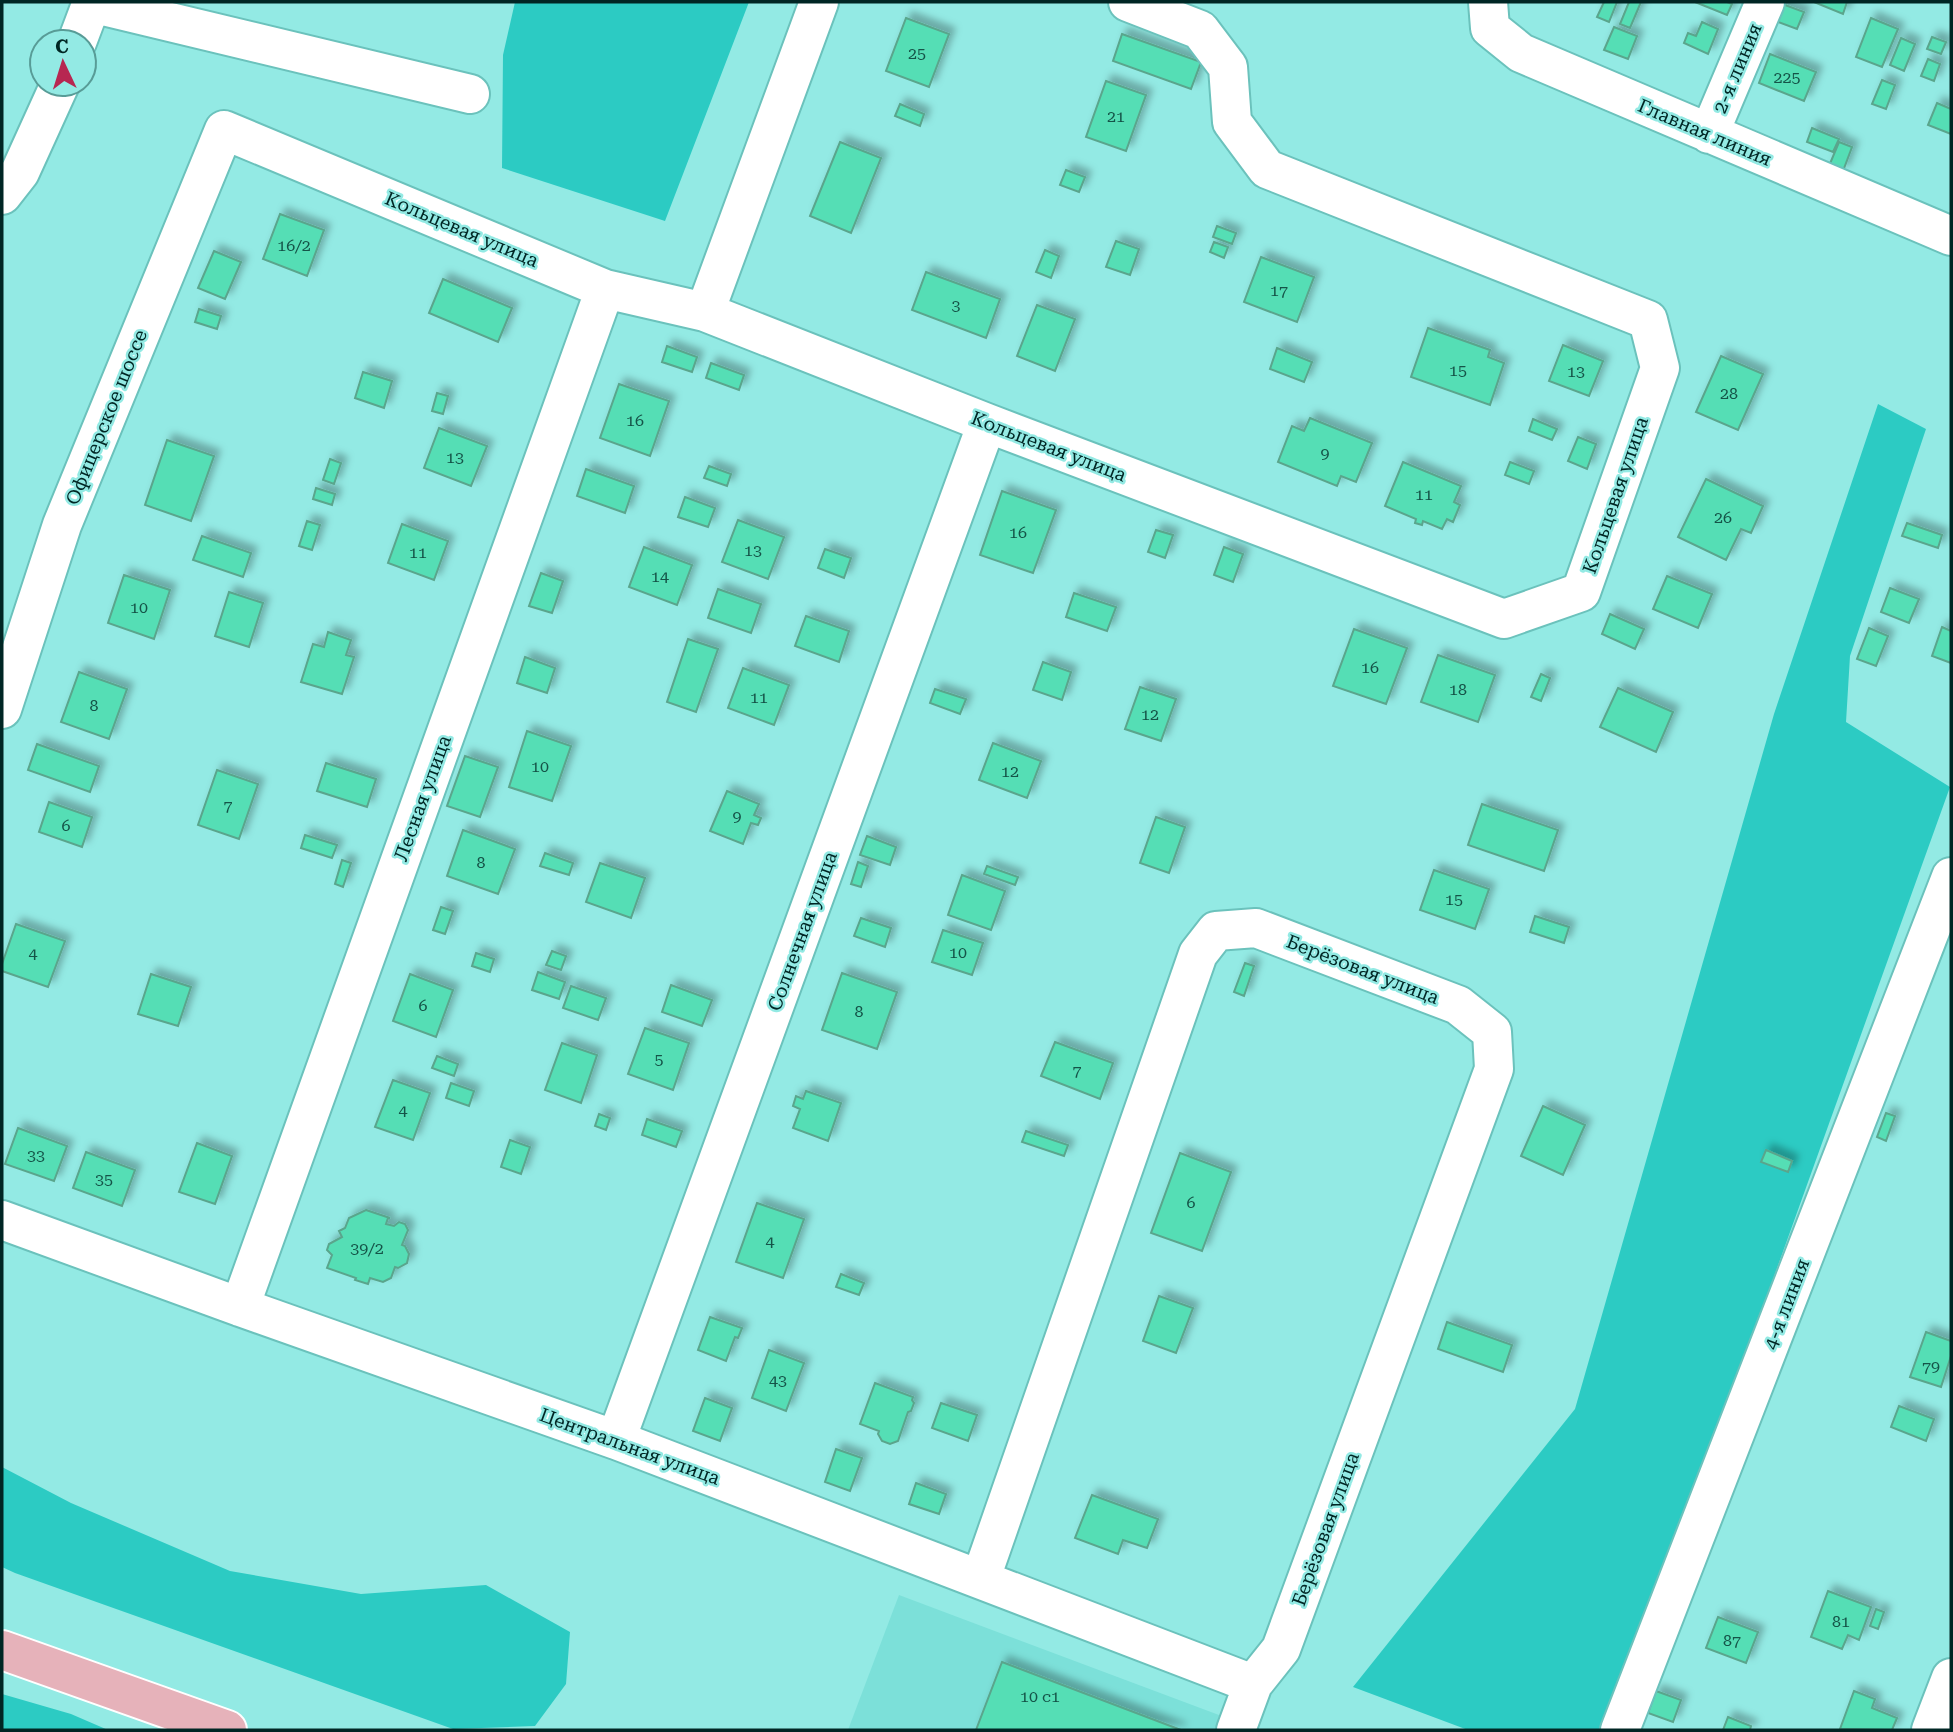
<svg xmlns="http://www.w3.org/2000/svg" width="1953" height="1732" viewBox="0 0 1953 1732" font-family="'Roboto Serif',serif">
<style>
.built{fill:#7ce0d9}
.green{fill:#2ccbc3}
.building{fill:#54deb5;stroke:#5aa58c;stroke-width:2;filter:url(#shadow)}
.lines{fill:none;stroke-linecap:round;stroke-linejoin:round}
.minor-casing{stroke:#6bc2bc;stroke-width:42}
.major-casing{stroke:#fff;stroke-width:42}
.minor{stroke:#fff;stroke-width:38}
.major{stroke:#e6b2ba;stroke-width:38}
.labels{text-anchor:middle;stroke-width:5;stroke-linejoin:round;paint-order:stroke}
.number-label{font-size:16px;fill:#155448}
.street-label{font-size:19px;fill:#002624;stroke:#93eae4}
</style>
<defs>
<filter id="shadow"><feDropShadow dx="6" dy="-6" stdDeviation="3.5" flood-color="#0004"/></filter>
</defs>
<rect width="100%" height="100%" fill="#93eae4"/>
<!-- built -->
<path class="built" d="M899,1595L1259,1730H848Z"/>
<!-- green -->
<path class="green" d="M515,2H749L665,221L502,168L503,55Z
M1878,404L1926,429L1850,656L1846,722L1950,787L1611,1730H1468L1353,1687L1575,1409L1774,714Z
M2,1467L71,1503L230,1571L361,1594L486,1585L570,1632L566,1684L535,1726L453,1729L15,1573L2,1567Z
M2,1694L71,1714L108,1730H2Z"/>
<!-- building -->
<path class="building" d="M1604,2H1617L1609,22L1597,17Z
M1629,2H1641L1630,28L1620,24Z
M1695,2H1727L1732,4L1727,15Z
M1777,2L1804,12L1797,29L1770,19Z
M1814,2H1847L1843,14Z
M906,18L949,34L929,87L886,71Z
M1871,18L1898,29L1882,67L1856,57Z
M1702,22L1718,29L1708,54L1684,43L1688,33L1696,36Z
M1614,27L1637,36L1628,59L1604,50Z
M1122,34L1201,62L1191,89L1113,61Z
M1932,37L1946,42L1941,54L1927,49Z
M1901,38L1915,44L1904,71L1890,65Z
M1770,54L1816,72L1804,101L1759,83Z
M1928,59L1940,64L1934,81L1921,76Z
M1882,80L1895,85L1886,109L1872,104Z
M1106,81L1146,95L1126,151L1086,137Z
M1937,103L1951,109V134L1928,125Z
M900,104L924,114L920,126L895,116Z
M1812,128L1839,139L1833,152L1807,142Z
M840,142L881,158L851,233L810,216Z
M1839,142L1852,147L1843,171L1829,166Z
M1066,170L1085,177L1079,192L1060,185Z
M280,214L324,230L307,276L263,259Z
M1217,226L1236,233L1232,244L1213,237Z
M1116,241L1139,249L1130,275L1106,267Z
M1214,242L1228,247L1224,258L1210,252Z
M1045,250L1059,256L1051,278L1036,272Z
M214,251L241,262L225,299L198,288Z
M1261,257L1314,277L1297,322L1244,302Z
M926,272L1000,299L986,338L912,310Z
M443,279L512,308L498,342L429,313Z
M1037,305L1075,319L1055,371L1017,356Z
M199,309L221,316L217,329L195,322Z
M1428,328L1490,350L1488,357L1504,363L1490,405L1411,377Z
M1563,345L1603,361L1589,396L1549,381Z
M667,346L697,357L692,372L662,362Z
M1277,348L1312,362L1304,382L1270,369Z
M1721,356L1763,374L1738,430L1696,412Z
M711,363L744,375L739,390L706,378Z
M363,372L392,381L384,408L355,398Z
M619,384L669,401L650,456L600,438Z
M437,393L448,396L443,414L432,411Z
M1310,418L1372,443L1356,482L1341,476L1337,486L1278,462L1292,426L1304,431Z
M1533,419L1557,429L1552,440L1529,431Z
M439,428L487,446L471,486L424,468Z
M1578,437L1596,444L1587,469L1568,461Z
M167,440L214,456L191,521L145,505Z
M330,459L341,463L334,484L323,480Z
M1403,462L1461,486L1454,502L1460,505L1453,522L1447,519L1442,529L1423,521L1422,525L1415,523L1416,519L1385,506Z
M1510,462L1534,471L1529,484L1505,475Z
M709,466L731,474L727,486L704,478Z
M586,469L634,486L625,513L577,496Z
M1706,479L1763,506L1751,533L1741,529L1726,560L1678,537Z
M316,488L335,494L332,505L313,499Z
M1002,491L1056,510L1033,573L980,555Z
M685,497L715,508L708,527L678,517Z
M738,520L784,537L768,579L722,562Z
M307,521L320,525L312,550L299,546Z
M1907,523L1942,535L1938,548L1902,536Z
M402,524L448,541L434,580L388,563Z
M1156,530L1173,535L1165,558L1148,552Z
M202,536L251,553L243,577L193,560Z
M644,547L692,565L677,605L629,587Z
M1224,547L1243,554L1233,582L1214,575Z
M825,549L851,558L844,578L818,568Z
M541,573L563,581L552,613L529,606Z
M124,575L170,590L154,639L108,623Z
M1667,576L1712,594L1698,628L1653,609Z
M1890,588L1919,599L1909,623L1881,612Z
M718,589L761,604L751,633L708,618Z
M229,592L263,603L249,647L215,636Z
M1074,593L1116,607L1107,631L1066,617Z
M1610,614L1644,629L1635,649L1602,634Z
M806,616L849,631L839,662L795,646Z
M1942,627L1951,631V663L1932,656Z
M1869,628L1888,636L1876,666L1857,659Z
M1354,629L1407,648L1386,704L1333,686Z
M328,632L351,640L346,655L354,657L342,694L301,682L313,644L324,647Z
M688,639L718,649L696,712L667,702Z
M1438,655L1495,675L1478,722L1421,702Z
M525,657L555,668L547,693L517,683Z
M1043,662L1071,672L1062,700L1033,690Z
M743,668L789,685L774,725L728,708Z
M79,672L127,689L109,739L61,722Z
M1541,674L1550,678L1541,701L1531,697Z
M1140,687L1176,699L1161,741L1125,729Z
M1618,688L1673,712L1656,752L1600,727Z
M935,689L966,699L960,714L930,703Z
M527,731L571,746L552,801L509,787Z
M993,743L1041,761L1027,798L979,780Z
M37,744L99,766L90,792L28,770Z
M465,756L498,767L480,817L447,806Z
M326,763L376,779L367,807L317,791Z
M217,770L258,784L239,839L198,825Z
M727,791L759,804L754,815L761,818L758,825L751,823L743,844L710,831Z
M49,802L92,817L82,847L39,832Z
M1482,804L1558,830L1544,871L1468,845Z
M1156,817L1185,827L1169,873L1140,863Z
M463,830L515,849L498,894L447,876Z
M305,835L337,845L332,858L301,848Z
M867,836L896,847L890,865L860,855Z
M545,853L573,863L569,875L540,866Z
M342,860L351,863L343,887L335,884Z
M858,862L868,866L861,887L851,884Z
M600,863L645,878L631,918L586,902Z
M987,866L1018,877L1015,885L984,874Z
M1434,870L1489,889L1475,929L1420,910Z
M962,875L1005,891L991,930L948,915Z
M441,907L453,911L445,934L433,930Z
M1535,916L1569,927L1564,943L1530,932Z
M861,918L891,928L885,947L854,936Z
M16,924L65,941L48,987L2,971V964Z
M943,930L983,943L972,975L932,962Z
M552,951L566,956L561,970L546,965Z
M476,953L494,959L490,972L472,966Z
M1245,963L1254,966L1244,996L1234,992Z
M538,972L565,982L559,999L532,990Z
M842,973L897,992L877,1049L822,1030Z
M151,974L191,987L178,1026L138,1014Z
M410,974L453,990L436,1037L393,1021Z
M671,985L712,1000L702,1026L662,1012Z
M571,986L606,998L598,1020L563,1008Z
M645,1028L689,1043L673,1090L628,1074Z
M1055,1042L1113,1063L1100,1099L1041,1076Z
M562,1043L597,1055L581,1103L545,1090Z
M437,1056L458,1064L454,1076L432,1068Z
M393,1080L430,1093L413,1140L375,1127Z
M451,1083L474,1091L469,1106L446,1098Z
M806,1091L841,1103L828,1141L793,1128L800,1109L793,1106L796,1096L803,1099Z
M1543,1106L1585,1125L1563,1175L1521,1156Z
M1886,1113L1895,1116L1886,1141L1877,1137Z
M599,1114L610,1118L606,1130L595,1126Z
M647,1119L682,1131L676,1147L642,1135Z
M18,1128L67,1146L54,1181L5,1164Z
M1026,1131L1068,1145L1064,1156L1022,1142Z
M510,1140L530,1147L521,1174L501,1167Z
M197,1143L232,1156L215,1204L179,1192Z
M1766,1150L1792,1161L1788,1172L1761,1162Z
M86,1152L135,1170L122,1206L73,1188Z
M1180,1153L1231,1172L1202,1251L1151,1233Z
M757,1203L804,1219L783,1278L736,1262Z
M366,1210L390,1218H388L386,1224L394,1226L399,1222L405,1224L408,1230L402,1245L405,1246L409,1254L407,1263L398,1268L395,1267L391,1278L383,1282L370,1278L368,1284L355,1280L356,1278L327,1268L332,1255L327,1250L329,1244L342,1237L339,1231L345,1228L349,1218Z
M841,1274L864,1283L859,1295L836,1287Z
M1159,1296L1193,1308L1176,1353L1143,1341Z
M710,1317L742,1328L738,1338L735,1337L726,1361L698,1350Z
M1447,1322L1512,1345L1503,1372L1438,1349Z
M1926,1332L1951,1341V1356L1941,1387L1910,1377Z
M769,1350L804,1363L786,1411L752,1398Z
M875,1383L913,1397L912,1400L914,1403L911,1411L908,1412L898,1441L890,1444L882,1441L878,1434L879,1431L860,1424Z
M705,1398L732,1408L720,1441L693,1431Z
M941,1403L977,1415L968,1441L932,1428Z
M1899,1406L1934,1419L1926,1441L1891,1427Z
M836,1449L862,1458L850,1491L825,1482Z
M916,1483L946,1494L939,1514L909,1504Z
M1092,1495L1158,1519L1147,1548L1123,1540L1118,1554L1075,1538Z
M1828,1591L1871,1607L1859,1640L1848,1635L1842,1649L1811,1637Z
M1876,1609L1884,1612L1878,1629L1870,1626Z
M1718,1617L1758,1632L1746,1663L1706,1648Z
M1002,1662L1181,1730H976Z
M1656,1691L1681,1700L1673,1722L1648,1713Z
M1854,1691L1875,1699L1872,1708L1897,1718L1892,1730L1840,1729Z
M1728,1717L1751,1726L1750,1730H1723Z"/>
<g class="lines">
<!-- minor casing -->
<g class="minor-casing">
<path id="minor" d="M1488,2L1490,28L1521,53L1951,236
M91,3L470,94
M77,42L92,2
M1709,134L1765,2
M2,195L20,172L60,84
M705,312L819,2
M2,709L62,525L224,130L605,289L705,312L987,423L1504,619L1581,592L1660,368L1648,320L1267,169L1232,122L1228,67L1200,30L1128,2
M2,1220L240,1307L616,1440L1253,1684
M240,1307L605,289
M616,1440L987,423
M981,1578L1198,954L1216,931L1256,928L1458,1005L1492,1032L1494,1069L1281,1649L1253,1684L1236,1730
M1620,1730L1951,877
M1931,1730L1951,1678"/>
</g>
<!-- major casing -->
<g class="major-casing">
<path id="major" d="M2,1650L227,1730"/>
</g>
<!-- minor -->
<use href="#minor" class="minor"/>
<!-- major -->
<use href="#major" class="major"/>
</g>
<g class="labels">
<!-- number labels -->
<g class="number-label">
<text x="917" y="59">25</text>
<text x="1787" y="83">225</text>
<text x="1116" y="122">21</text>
<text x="294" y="251">16/2</text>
<text x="1279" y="296">17</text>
<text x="956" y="311">3</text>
<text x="1458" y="376">15</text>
<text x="1576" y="377">13</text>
<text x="1729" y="399">28</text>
<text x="635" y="426">16</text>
<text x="1325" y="459">9</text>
<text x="455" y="463">13</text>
<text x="1424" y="500">11</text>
<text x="1723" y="523">26</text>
<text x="1018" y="538">16</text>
<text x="753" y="556">13</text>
<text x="418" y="558">11</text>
<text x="660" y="582">14</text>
<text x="139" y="613">10</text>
<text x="1370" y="673">16</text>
<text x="1458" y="695">18</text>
<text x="759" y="703">11</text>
<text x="94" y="711">8</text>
<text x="1150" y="720">12</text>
<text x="540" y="772">10</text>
<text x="1010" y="777">12</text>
<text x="228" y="811">7</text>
<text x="737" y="822">9</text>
<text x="66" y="831">6</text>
<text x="481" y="868">8</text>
<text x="1454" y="905">15</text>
<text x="958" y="958">10</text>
<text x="33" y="959">4</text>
<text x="423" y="1011">6</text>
<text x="859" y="1017">8</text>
<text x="659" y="1065">5</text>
<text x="1077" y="1076">7</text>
<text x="403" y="1116">4</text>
<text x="36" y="1161">33</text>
<text x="104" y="1185">35</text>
<text x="1191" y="1208">6</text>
<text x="770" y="1247">4</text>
<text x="367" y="1254">39/2</text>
<text x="1931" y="1372">79</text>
<text x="778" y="1386">43</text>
<text x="1841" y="1627">81</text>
<text x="1732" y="1646">87</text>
<text x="1040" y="1702">10 с1</text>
</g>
<!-- street labels -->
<g class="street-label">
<text transform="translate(1737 68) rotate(-67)" y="7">2-я линия</text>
<text transform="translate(1705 132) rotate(23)" y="7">Главная линия</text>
<text transform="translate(462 229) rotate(23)" y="7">Кольцевая улица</text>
<text transform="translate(106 417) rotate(-68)" y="7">Офицерское шоссе</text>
<text transform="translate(1049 446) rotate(21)" y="7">Кольцевая улица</text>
<text transform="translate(1615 495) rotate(-71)" y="7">Кольцевая улица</text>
<text transform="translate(422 798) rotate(-70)" y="7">Лесная улица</text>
<text transform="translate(802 931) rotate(-70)" y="7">Солнечная улица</text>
<text transform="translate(1363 969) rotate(21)" y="7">Берёзовая улица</text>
<text transform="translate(1786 1304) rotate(-69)" y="7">4-я линия</text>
<text transform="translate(630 1446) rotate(20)" y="7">Центральная улица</text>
<text transform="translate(1325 1529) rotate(-70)" y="7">Берёзовая улица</text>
</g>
</g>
<!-- border -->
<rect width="1953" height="1732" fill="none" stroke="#002624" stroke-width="7"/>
<!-- north arrow -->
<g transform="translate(63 63) rotate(356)"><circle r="33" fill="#93eae4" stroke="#589c97" stroke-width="2"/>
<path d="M0-5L12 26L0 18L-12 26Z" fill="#b72751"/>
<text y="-10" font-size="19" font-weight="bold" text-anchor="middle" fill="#002624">С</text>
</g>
</svg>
